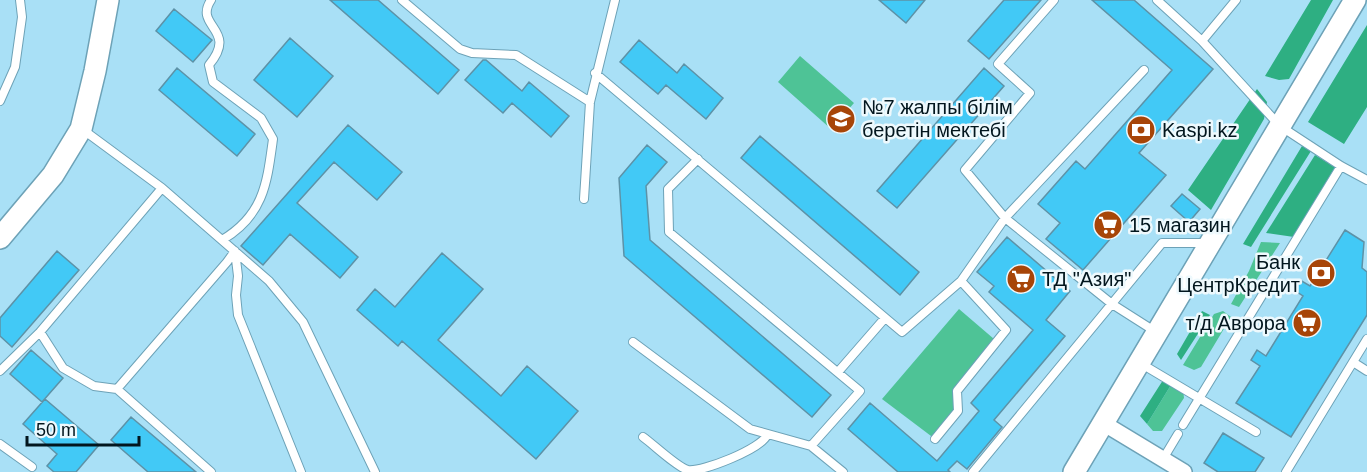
<svg xmlns="http://www.w3.org/2000/svg" width="1367" height="472" viewBox="0 0 1367 472" font-family="Helvetica,sans-serif">
<style>
.green{fill:#4ec396}
.forest{fill:#2eaf82}
.building{fill:#42c9f6;stroke:#5d92a7;stroke-width:1.5}
.lines{fill:none;stroke-linecap:round;stroke-linejoin:round}
.lane-casing{stroke:#6da2b7;stroke-width:10}
.street-casing{stroke:#6da2b7;stroke-width:18}
.secondary-casing{stroke:#6da2b7;stroke-width:24}
.lane{stroke:#fff;stroke-width:8}
.street{stroke:#fff;stroke-width:15}
.secondary{stroke:#fff;stroke-width:21}
.labels{text-anchor:middle;stroke-width:5;stroke-linejoin:round;paint-order:stroke}
.poi-label{font-size:20px;fill:#02161e;stroke:#eef9fd;text-anchor:start}
</style>
<rect width="100%" height="100%" fill="#a9e0f6"/>
<!-- green -->
<path class="green" d="M800,56L854,103L831,129L778,82Z
M1261,242L1280,243L1239,307L1231,304L1249,271Z
M959,309L994,339L954,389L955,410L935,439L882,399Z
M1223,311L1231,317L1201,367L1194,370L1183,365L1214,314Z
M1174,380L1183,388L1184,398L1162,431H1153L1147,424Z"/>
<!-- forest -->
<path class="forest" d="M1311,0H1333L1289,79L1279,80L1265,76Z
M1367,25V107L1344,144L1308,122Z
M1257,89L1267,102L1264,119L1211,210L1188,190Z
M1302,146L1311,151L1251,247L1243,244Z
M1315,155L1335,167L1294,237L1266,233Z
M1202,311L1210,315L1181,360L1177,354Z
M1165,377L1174,380L1147,424L1140,416Z"/>
<!-- building -->
<path class="building" d="M330,0H378L459,70L438,94Z
M879,0H925L906,23Z
M1004,0H1041L989,59L968,41Z
M1092,0H1134L1213,69L1139,153L1166,175L1083,270L1046,239L1060,223L1038,204L1076,161L1085,169L1172,70Z
M174,9L212,40L193,62L156,31Z
M290,38L333,76L297,117L254,80Z
M639,40L677,73L684,64L723,98L706,119L666,85L658,94L620,62Z
M483,60H486L522,91L529,82L569,116L551,137L512,103L503,113L465,80Z
M177,68L255,134L237,156L159,90Z
M984,68L1004,86L897,208L877,191Z
M348,125L402,172L377,200L334,162L297,203L358,257L340,278L290,234L263,265L241,246Z
M760,136L919,272L900,295L741,158Z
M647,145L667,162L646,186L650,240L831,395L812,417L624,256L619,178Z
M1182,194L1200,209L1189,222L1171,206Z
M1345,230L1364,242L1362,268L1367,272V315L1291,437L1236,403L1260,366L1251,360L1257,350L1266,356L1303,296L1294,290L1300,280L1310,286Z
M1007,237L1070,291L1046,320L1065,336L994,420L1002,427L967,469L957,461L948,470L950,472H898L848,429L870,403L937,461L979,411L971,403L1033,330L989,292L994,286L977,272Z
M57,251L79,270L12,347L0,336V318Z
M442,253L483,289L438,340L501,396L527,366L578,411L536,459L402,341L398,346L357,310L375,289L395,307Z
M31,350L63,378L42,402L10,374Z
M45,399L99,445L76,472H54L47,466L57,454L23,424Z
M131,417L196,472H148L111,440Z
M1223,433L1264,458L1255,472H1218L1204,463Z"/>
<g class="lines">
<!-- lane casing -->
<g class="lane-casing">
<path id="lane" d="M211,0C193,27 239,29 209,65L213,82L261,118L273,139C267,183 264,215 222,240
M402,0L460,49L472,53L516,55L590,102
M1054,0L998,64L1030,93L965,170L1005,218L1112,304L1156,332
M1157,0L1202,41L1280,126L1341,166L1367,180
M1202,41L1236,0
M595,73L902,332L961,281L1005,218L1144,70
M0,101L15,67L22,17L20,0
M82,129L162,188L269,281L303,322L375,472
M698,159L668,189L669,232L860,391L811,446L843,472
M584,199L590,102L615,0
M40,332L63,368L94,386L117,389L211,472
M633,342L750,429L811,446
M1353,362L1367,371
M1140,363L1256,432
M0,371L40,332L162,188
M838,372L885,318
M117,389L227,262L235,251L238,276L236,295L238,315L301,472
M1183,425L1341,166
M643,437C653,444 678,468 688,470C703,472 761,449 767,435
M935,439L958,411L957,391L1006,330L961,281
M0,444L32,467
M1163,459L1178,434
M973,472L1162,243H1208
M1286,472L1367,339"/>
</g>
<!-- street casing -->
<g class="street-casing">
<path id="street" d="M1103,423L1184,472"/>
</g>
<!-- secondary casing -->
<g class="secondary-casing">
<path id="secondary" d="M0,238L53,175L81,129L95,71L108,0
M1074,472L1355,0"/>
</g>
<!-- lane -->
<use href="#lane" class="lane"/>
<!-- street -->
<use href="#street" class="street"/>
<!-- secondary -->
<use href="#secondary" class="secondary"/>
</g>
<!-- icons -->
<defs>
<g id="school-disc" transform="scale(1.5)"><circle r="9.5" fill="#a74508" stroke="#eef9fd"/><path d="M0-5L7-2L0 1L-7-2ZM-4 1L0 2.5L4 1V4Q0 6-4 4Z" fill="#fff"/></g>
<g id="bank-disc" transform="scale(1.5)"><circle r="9.5" fill="#a74508" stroke="#eef9fd"/><path d="M-6-4H6V4H-6ZM0-2.3a2.3 2.3 0 1 0 0 4.6a2.3 2.3 0 1 0 0-4.6Z" fill="#fff"/></g>
<g id="supermarket-disc" transform="scale(1.5)"><circle r="9.5" fill="#a74508" stroke="#eef9fd"/><path d="M-6-5.5h2.5l.6 2H6L4.5 2H-2.5L-4.4-4H-6ZM-1.5 3.2a1.3 1.3 0 1 0 .1 0ZM3 3.2a1.3 1.3 0 1 0 .1 0Z" fill="#fff"/></g>
</defs>
<g fill-rule="evenodd">
<use href="#school-disc" x="841" y="119"/>
<use href="#bank-disc" x="1141" y="130"/>
<use href="#supermarket-disc" x="1108" y="225"/>
<use href="#bank-disc" x="1321" y="273"/>
<use href="#supermarket-disc" x="1021" y="279"/>
<use href="#supermarket-disc" x="1307" y="323"/>
</g>
<g class="labels">
<!-- poi labels -->
<g class="poi-label">
<text x="862" y="114">№7 жалпы білім<tspan x="862" dy="23">беретін мектебі</tspan></text>
<text x="1162" y="137">Kaspi.kz</text>
<text x="1129" y="232">15 магазин</text>
<text x="1300" y="269" text-anchor="end">Банк<tspan x="1300" dy="23">ЦентрКредит</tspan></text>
<text x="1042" y="286">ТД "Азия"</text>
<text x="1286" y="330" text-anchor="end">т/д Аврора</text>
</g>
</g>
<!-- scale -->
<path d="M27 436v9h112v-9" fill="none" stroke="#02161e" stroke-width="3"/>
<text x="36" y="436" font-size="18" fill="#02161e" stroke="#eef9fd" stroke-width="4.5" paint-order="stroke">50 m</text>
</svg>
